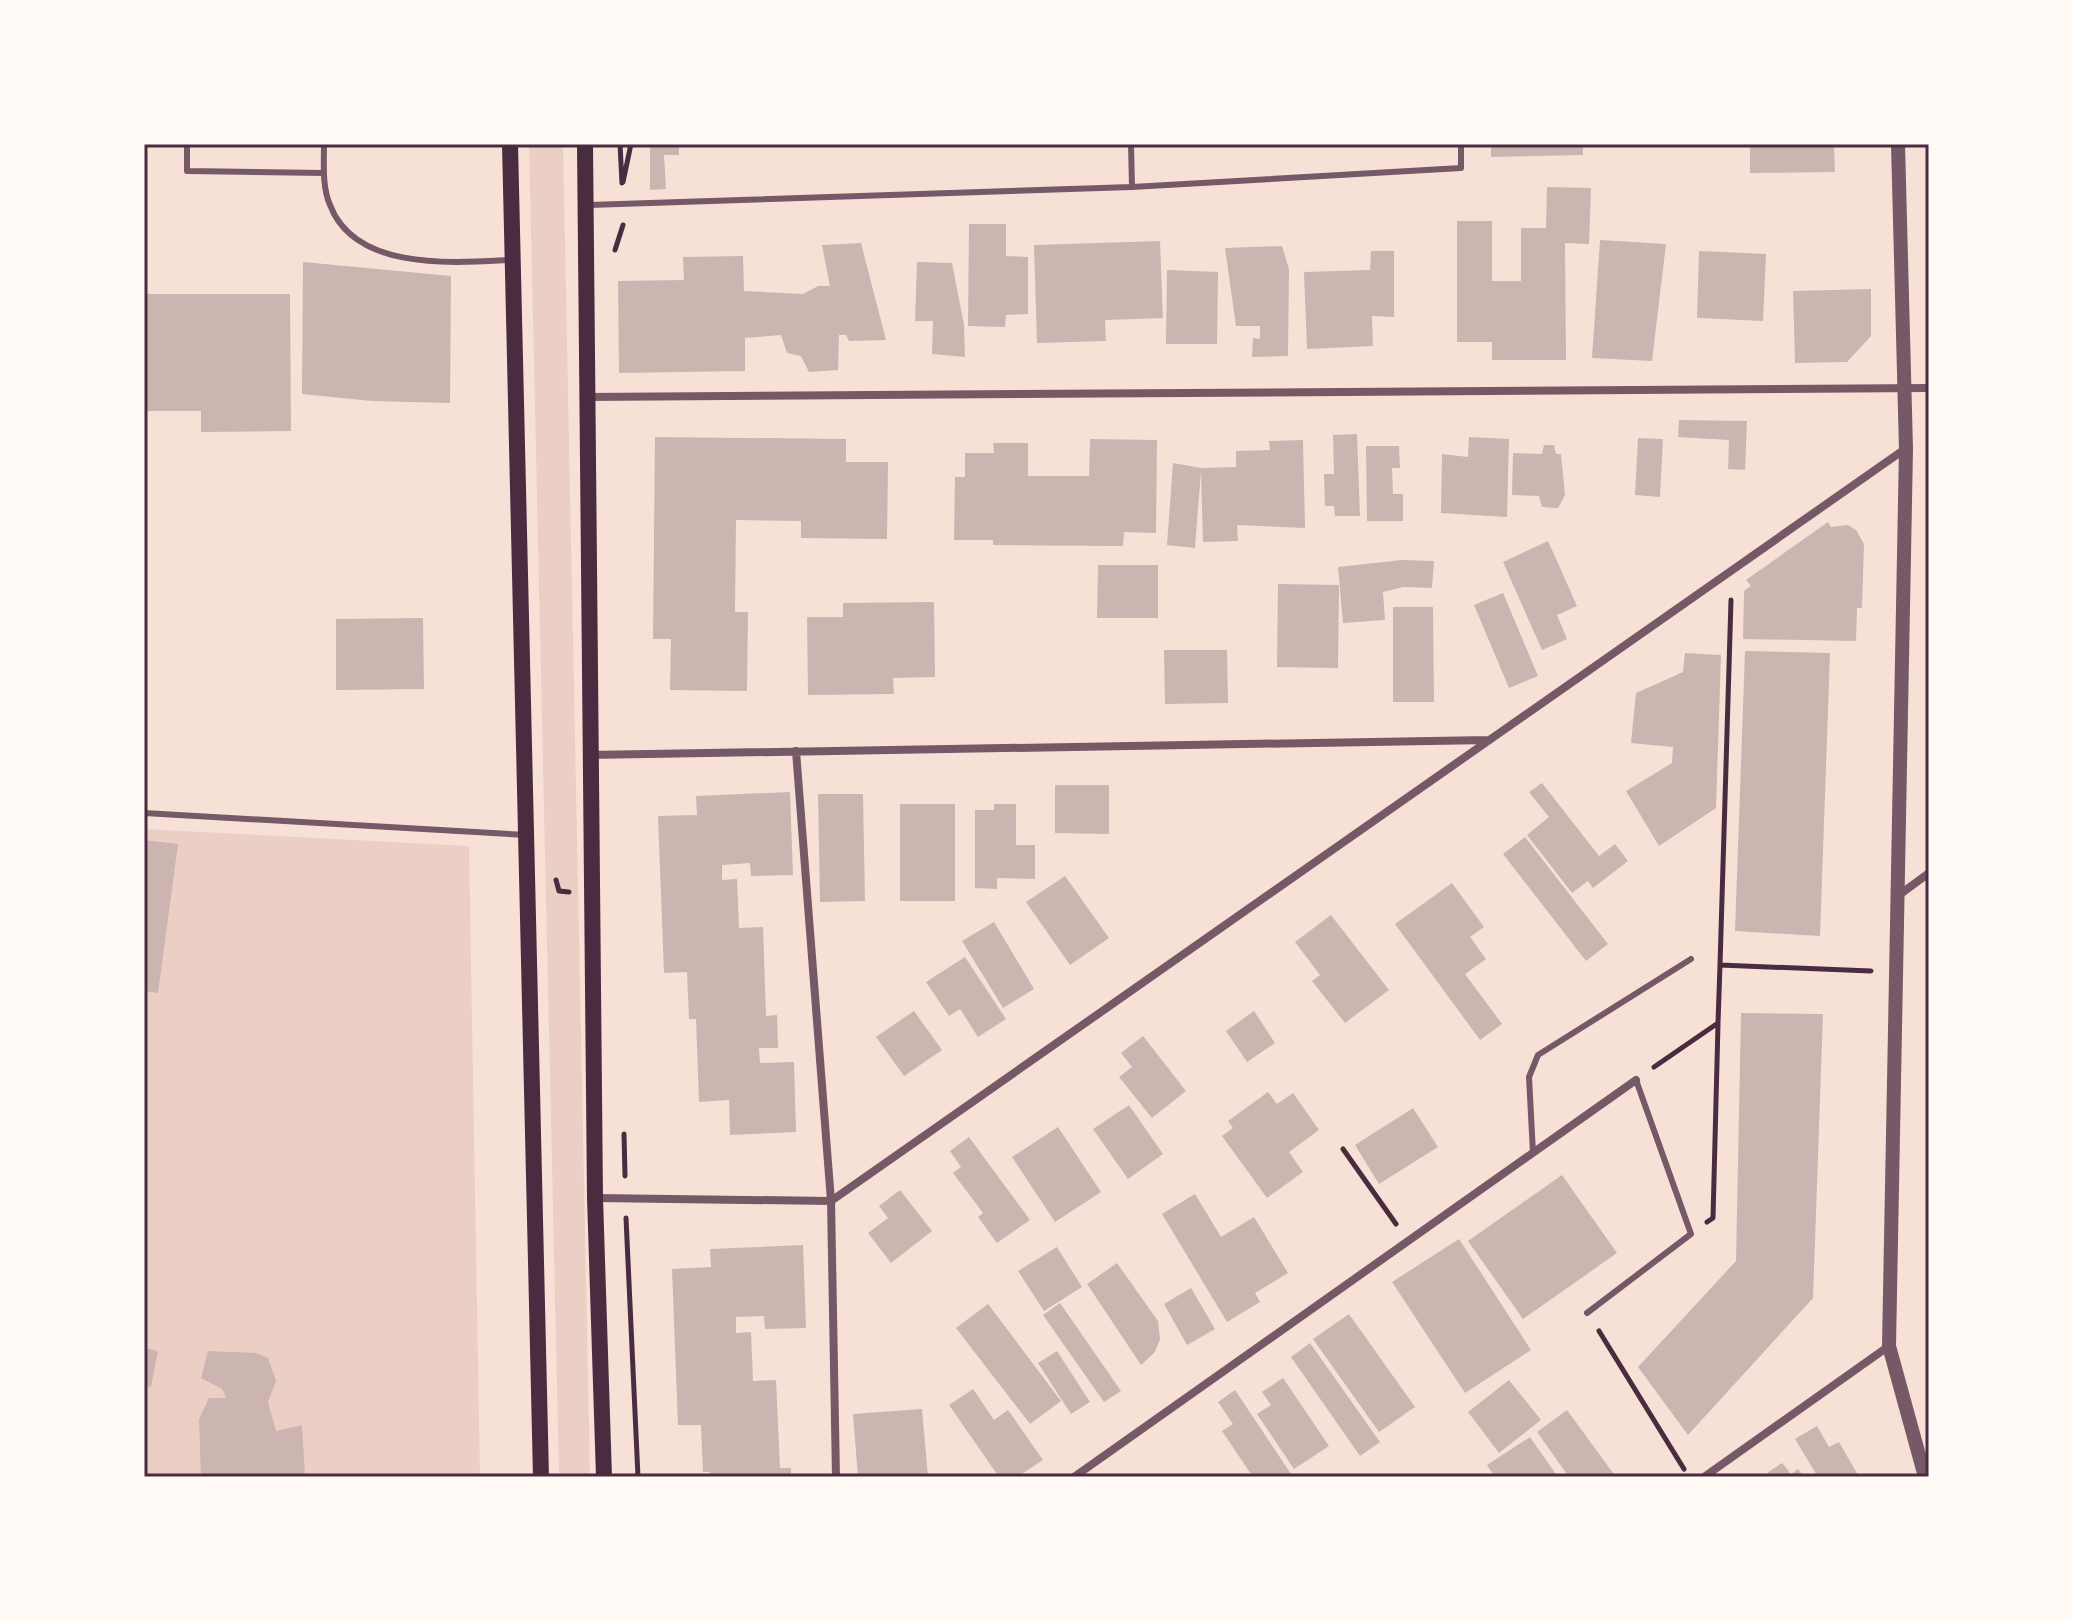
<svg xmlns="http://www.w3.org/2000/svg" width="2073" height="1621" viewBox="0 0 2073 1621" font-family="'Sofia Sans Condensed',sans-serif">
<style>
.green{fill:#ebcfc5}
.building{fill:#ccb4b1}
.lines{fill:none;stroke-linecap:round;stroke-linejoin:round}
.path{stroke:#4a2c40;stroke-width:5}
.service{stroke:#755966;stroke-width:6}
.minor{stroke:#755966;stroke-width:8}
.tertiary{stroke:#755966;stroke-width:14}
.secondary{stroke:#4a2c40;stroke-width:16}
.neatline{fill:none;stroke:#4a2c40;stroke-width:3}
</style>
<rect width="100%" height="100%" fill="#f7e1d7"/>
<!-- green -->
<path class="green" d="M529,144H563L590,1477H559Z
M144,829L469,846L480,1477H144Z"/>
<!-- building -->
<path class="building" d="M650,144H679V155H664L666,189L650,190Z
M1491,144H1583V155L1491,157Z
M1750,144H1834L1835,172L1750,173Z
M1547,187L1591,188L1589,244L1565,243L1566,360H1492V342H1457V221H1492V281H1521V228H1546Z
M969,224H1006V256L1028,257V314L1006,315L1005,327L968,326Z
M1600,240L1666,244L1652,361L1592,358Z
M1160,241L1163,318L1105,320L1106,341L1037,343L1034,245Z
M861,243L886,340L849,341L846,335H839L838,370L809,372L801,356L787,353L781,335L745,338V371L619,373L618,281L684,280L683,257L743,256L744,291L803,294L818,286H830L822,245Z
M1282,246L1289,269L1288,356L1252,357L1253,338L1260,339V326H1236L1225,248Z
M1371,251H1394V317L1372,316L1373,346L1307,349L1304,272L1370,270Z
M1699,251L1766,254L1763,321L1697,318Z
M303,262L451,276L450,403L372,401L302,394Z
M917,262L952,263L964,325L965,357L932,354L933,321H915Z
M1167,270L1218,272L1217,344H1166Z
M1871,289V336L1847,362L1795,363L1793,291Z
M144,294H290L291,431L201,432V411H144Z
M1679,420L1747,421L1745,470L1728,469L1729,440L1678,437Z
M1357,434L1360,516H1335L1334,506H1325L1324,474H1334L1333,435Z
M655,437L846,439V462H888L887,539L801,538V521L736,520L735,612H748L747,691L670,690L671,639H653Z
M1469,437L1509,439L1507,517L1441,513L1442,454L1468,457Z
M1638,438L1663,439L1660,497L1635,495Z
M1090,439L1157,440L1156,533L1124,532L1123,546L993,545V540H954L955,477H965V453H994L993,443H1028V476H1089Z
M1303,440L1305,528L1237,525L1238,541L1203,542L1201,471L1195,548L1167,545L1173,463L1201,468L1236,467V451L1270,450L1269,441Z
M1544,445H1554L1556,454H1561L1565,495L1558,508L1542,507L1539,496L1512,495L1513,453L1542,454Z
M1366,446H1399L1400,468H1392L1393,494H1403V521H1367Z
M1828,522L1831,527L1848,525L1856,530L1864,544L1862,608H1857L1856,641L1743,639L1744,591L1751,586L1746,580Z
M1548,541L1577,606L1557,615L1567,639L1542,650L1503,562Z
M1402,560L1434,561L1432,588L1403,587L1383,592L1385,620L1343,623L1338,567Z
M1098,565H1158V618H1097Z
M1278,584L1339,585L1338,668L1277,667Z
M1503,593L1538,676L1509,688L1474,605Z
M934,602L935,677L893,678L894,694L808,695L807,617H843V603Z
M1393,607H1433L1434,702H1393Z
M423,618L424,689L336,690V619Z
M1164,650H1227L1228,703L1165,704Z
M1745,651L1830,653L1820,936L1735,931Z
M1685,653L1721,655L1716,808L1659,846L1626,791L1672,763L1673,747L1631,743L1636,693L1683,672Z
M1542,783L1599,856L1615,844L1628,861L1593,888L1588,881L1572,893L1527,835L1549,817L1529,792Z
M1055,785H1109V834L1055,833Z
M790,792L793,875L751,876L750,863L722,865V880L737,879L739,928L763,927L766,1016L777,1015L778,1048H759L760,1063L794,1062L796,1132L730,1135L729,1100L699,1102L696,1019H689L687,972L664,973L658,816L697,815L696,796Z
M818,794H863L865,901L820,902Z
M900,804H955V901H900Z
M994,804H1016V845H1035V879L997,878V889L975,888V810H994Z
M1525,837L1608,944L1586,961L1503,854Z
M144,840L178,844L158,993L144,991Z
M1065,876L1109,938L1070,965L1026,902Z
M1452,883L1484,927L1470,937L1486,959L1465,974L1502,1024L1480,1040L1395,924Z
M1331,915L1389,990L1345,1023L1312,981L1320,975L1295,942Z
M994,922L1034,989L1003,1008L962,941Z
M965,957L1006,1019L978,1037L960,1009L949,1016L926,982Z
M914,1011L942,1050L904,1076L876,1037Z
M1254,1011L1275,1043L1247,1062L1226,1031Z
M1741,1013L1823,1014L1813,1298L1688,1435L1638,1367L1736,1261Z
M1143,1036L1186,1091L1152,1118L1119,1077L1132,1067L1121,1053Z
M1268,1092L1277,1104L1293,1093L1319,1130L1289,1152L1303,1172L1267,1198L1222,1136L1233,1128L1228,1121Z
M1129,1105L1163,1154L1128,1179L1093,1129Z
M1413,1108L1438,1147L1379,1184L1355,1145Z
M1058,1127L1101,1192L1055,1222L1012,1157Z
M969,1137L1030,1220L997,1243L978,1217L983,1213L953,1173L961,1167L950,1151Z
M1562,1175L1617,1253L1523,1319L1468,1241Z
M900,1190L932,1231L891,1263L868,1233L888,1218L879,1206Z
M1195,1194L1221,1237L1254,1217L1288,1273L1255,1293L1260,1302L1227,1322L1162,1214Z
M1459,1239L1531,1350L1465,1393L1392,1282Z
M803,1245L806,1328L765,1329L764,1316L736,1317V1333L751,1332L753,1381L776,1380L780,1468H791V1477H710V1472H703L701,1425H678L672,1269L711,1267L710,1249Z
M1057,1247L1082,1287L1044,1311L1018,1271Z
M1117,1263L1158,1321L1160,1339L1155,1352L1141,1365L1087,1284Z
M1191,1288L1215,1329L1187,1345L1164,1304Z
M1060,1303L1121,1391L1104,1402L1043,1315Z
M988,1304L1061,1401L1030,1424L956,1328Z
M1349,1314L1415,1407L1379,1432L1313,1339Z
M1310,1343L1380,1442L1360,1456L1291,1357Z
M144,1348L158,1351L151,1387L144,1386Z
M208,1351L256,1353L268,1358L276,1381L268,1402L276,1431L302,1425L305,1477H201L199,1419L209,1398H226L222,1389L201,1378Z
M1057,1351L1090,1402L1071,1414L1038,1363Z
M1283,1378L1329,1446L1294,1469L1257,1414L1271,1405L1262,1392Z
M1509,1380L1541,1420L1499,1453L1468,1412Z
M973,1389L994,1420L1008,1410L1043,1460L1017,1477H999L949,1405Z
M1235,1390L1293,1477H1253L1222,1431L1233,1424L1218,1402Z
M922,1409L928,1477H858L853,1414Z
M1567,1410L1616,1477H1569L1537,1432Z
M1817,1426L1829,1447L1839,1442L1859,1477H1818L1795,1439Z
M1530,1437L1558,1477H1495L1487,1465Z
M1782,1463L1791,1474L1798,1469L1804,1477H1770L1767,1473Z"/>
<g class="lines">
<!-- path -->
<path class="path" d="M620,144L622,183
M623,182L631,144
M615,250L623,225
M556,880L559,891L569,892
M1720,965L1731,600
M1654,1067L1718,1023L1720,965L1871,971
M624,1134L625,1176
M1343,1149L1396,1224
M626,1218L638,1477
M1707,1222L1713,1218L1718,1024
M1599,1331L1684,1469"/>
<!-- service -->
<path class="service" d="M187,144V171L324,173
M324,144C324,163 322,187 330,205C355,271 453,263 510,260
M1131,144L1132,187
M589,205L1132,187L1461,168V144
M144,813L526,835
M1533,1153L1529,1077L1538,1055L1691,959
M1587,1313L1691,1234L1636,1080"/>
<!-- minor -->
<path class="minor" d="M586,397L1929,388
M796,751L831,1201L836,1477
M590,755L1489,740
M1899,895L1929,873
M596,1198L831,1201L1905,449
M1074,1477L1636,1080
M1704,1477L1889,1346"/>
<!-- tertiary -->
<path class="tertiary" d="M1898,144L1906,449L1889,1346L1925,1477"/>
<!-- secondary -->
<path class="secondary" d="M510,144L541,1477
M585,144L595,1198L604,1477"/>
</g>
<!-- border -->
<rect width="2073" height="1621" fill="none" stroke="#fffaf5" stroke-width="292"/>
<rect x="146" y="146" width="1781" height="1329" class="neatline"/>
</svg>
